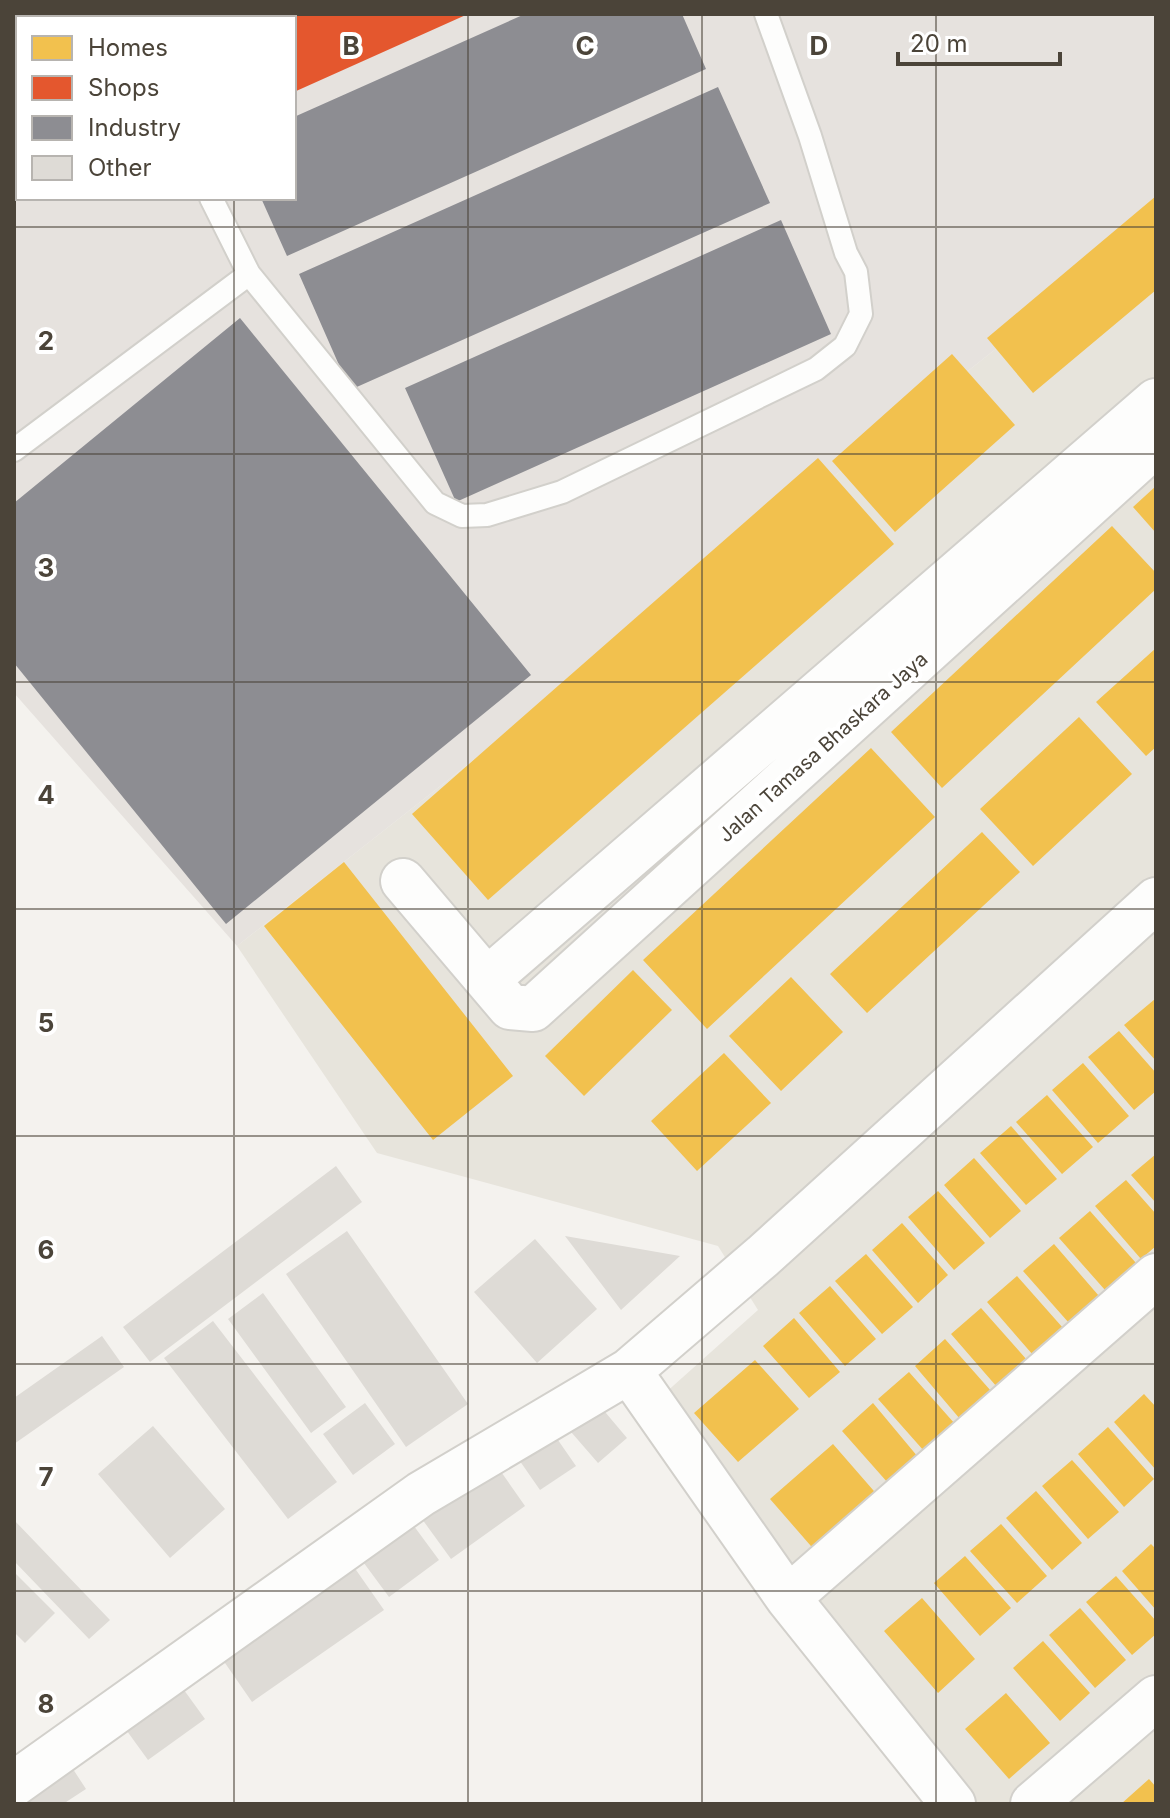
<svg xmlns="http://www.w3.org/2000/svg" width="1170" height="1818" viewBox="0 0 1170 1818" font-family="Inter,sans-serif">
<style>
.residential{fill:#e7e4dc}
.industrial{fill:#e6e2de;fill-rule:evenodd}
.homes{fill:#f2c14e}
.shops{fill:#e4572e}
.industry{fill:#8d8d92}
.building{fill:#dedbd6}
.lines{fill:none;stroke-linecap:round;stroke-linejoin:round}
.lane-casing{stroke:#d2d0cb;stroke-width:26}
.street-casing{stroke:#d2d0cb;stroke-width:48}
.lane{stroke:#fdfdfc;stroke-width:22}
.street{stroke:#fdfdfc;stroke-width:44}
.grid{fill:none;stroke:#4b4439;stroke-width:2;stroke-opacity:0.55}
.labels{text-anchor:middle;stroke-width:8;stroke-linejoin:round;paint-order:stroke}
.street-label{font-size:20px;fill:#4b4439;stroke:#fff}
.grid-label{font-size:26px;text-anchor:middle;font-weight:bold;fill:#4b4439;stroke:#fff;stroke-width:8;stroke-linejoin:round;paint-order:stroke}
</style>
<rect width="100%" height="100%" fill="#f4f2ee"/>
<!-- residential -->
<path class="residential" d="M1156,223V1804H936L645,1411L758,1310L718,1246L377,1153L237,946Z"/>
<!-- industrial -->
<path class="industrial" d="M14,14H1156V223L237,946L14,693ZM18,18H294V198H18Z"/>
<!-- homes -->
<path class="homes" d="M1156,196V290L1033,393L987,338Z
M952,354L1015,425L895,532L832,461Z
M818,458L894,544L488,900L412,814Z
M1156,486V533L1133,507Z
M1112,526L1156,573V589L942,788L891,732Z
M1156,648V747L1146,756L1096,702Z
M1079,717L1132,774L1033,866L980,809Z
M871,748L935,817L707,1029L643,960Z
M982,832L1020,872L867,1013L830,974Z
M344,862L513,1076L433,1140L264,926Z
M633,970L672,1010L584,1096L545,1056Z
M791,977L843,1032L781,1091L729,1036Z
M1155,999L1156,1000V1061L1124,1025Z
M1119,1031L1156,1073V1091L1134,1110L1088,1057Z
M724,1053L771,1103L697,1171L651,1121Z
M1083,1063L1129,1116L1098,1143L1052,1090Z
M1047,1095L1093,1147L1062,1174L1016,1122Z
M1011,1126L1057,1179L1026,1205L980,1153Z
M1156,1154V1203L1131,1175Z
M974,1158L1021,1211L990,1238L944,1185Z
M1126,1180L1156,1214V1246L1141,1259L1095,1206Z
M938,1191L985,1243L954,1270L908,1217Z
M1090,1211L1136,1263L1105,1290L1059,1238Z
M902,1223L948,1275L918,1303L872,1250Z
M1054,1244L1099,1296L1069,1323L1023,1271Z
M866,1254L913,1307L882,1334L835,1281Z
M1017,1276L1063,1328L1033,1355L987,1302Z
M830,1286L876,1339L845,1366L799,1313Z
M981,1308L1027,1360L997,1387L951,1334Z
M794,1318L840,1372L809,1398L763,1346Z
M945,1339L991,1391L960,1419L915,1366Z
M755,1360L799,1409L738,1462L694,1413Z
M909,1372L955,1424L924,1451L878,1399Z
M1144,1394L1156,1407V1470L1114,1422Z
M873,1403L918,1457L888,1483L842,1431Z
M1108,1427L1154,1479L1124,1507L1078,1454Z
M833,1444L880,1498L817,1553L770,1499Z
M1072,1460L1119,1512L1088,1539L1042,1486Z
M1036,1491L1082,1543L1052,1570L1006,1518Z
M1001,1524L1047,1576L1017,1603L970,1551Z
M1151,1544L1156,1549V1610L1122,1571Z
M965,1556L1011,1608L980,1636L934,1583Z
M1116,1576L1156,1621V1634L1132,1655L1086,1602Z
M922,1598L975,1659L938,1693L884,1631Z
M1080,1608L1126,1660L1095,1688L1049,1635Z
M1043,1641L1090,1693L1060,1721L1013,1668Z
M1006,1693L1050,1743L1009,1779L965,1729Z
M1149,1779L1156,1787V1804H1121Z"/>
<!-- shops -->
<path class="shops" d="M14,14H173L164,18H18V48L14,39Z
M176,14H468L294,92V18H178Z"/>
<!-- industry -->
<path class="industry" d="M525,14H682L706,69L287,256L261,198H294V117Z
M718,87L770,203L350,390L299,274Z
M781,220L831,334L456,502L405,388Z
M240,318L531,675L226,924L14,663V503Z"/>
<!-- building -->
<path class="building" d="M336,1166L362,1202L150,1362L123,1327Z
M347,1231L468,1404L406,1447L286,1274Z
M565,1236L680,1256L621,1310Z
M535,1239L597,1309L537,1363L474,1292Z
M263,1293L346,1407L311,1433L228,1319Z
M213,1321L337,1482L288,1519L164,1358Z
M102,1336L124,1367L14,1444V1398Z
M595,1400L627,1438L598,1463L565,1425Z
M365,1403L395,1444L353,1475L323,1434Z
M153,1426L225,1509L170,1558L98,1474Z
M551,1430L576,1466L540,1490L515,1454Z
M497,1466L525,1506L451,1559L422,1519Z
M408,1518L439,1560L389,1597L358,1555Z
M14,1520L110,1620L89,1639L14,1561Z
M347,1557L384,1610L252,1702L216,1650Z
M14,1572L55,1613L25,1643L14,1632Z
M176,1679L205,1719L148,1760L119,1720Z
M69,1763L86,1789L63,1804H14Z"/>
<g class="lines">
<!-- lane casing -->
<g class="lane-casing">
<path id="lane" d="M211,198L249,274L435,503L462,516L487,515L562,492L816,369L845,346L861,314L856,272L846,253L810,136L766,14
M14,450L249,274"/>
</g>
<!-- street casing -->
<g class="street-casing">
<path id="street" d="M403,881L510,1007L533,1009L1156,444
M488,979L1156,401
M629,1371L788,1598L953,1804
M788,1598L1156,1276
M14,1784L421,1494L629,1371L763,1256L1156,900
M1033,1804L1156,1698"/>
</g>
<!-- lane -->
<use href="#lane" class="lane"/>
<!-- street -->
<use href="#street" class="street"/>
</g>
<!-- grid -->
<path class="grid" d="M234,14V18M468,14V1804M702,14V1804M936,14V1804M234,198V1804M14,227H1156M14,454H1156M14,682H1156M14,909H1156M14,1136H1156M14,1364H1156M14,1591H1156"/>
<g class="labels">
<!-- street labels -->
<g class="street-label">
<text transform="translate(823 747) rotate(-42)" y="7">Jalan Tamasa Bhaskara Jaya</text>
</g>
</g>
<g class="grid-label">
<text x="351" y="55">B</text>
<text x="585" y="55">C</text>
<text x="819" y="55">D</text>
<text x="46" y="350">2</text>
<text x="46" y="577">3</text>
<text x="46" y="804">4</text>
<text x="46" y="1032">5</text>
<text x="46" y="1259">6</text>
<text x="46" y="1486">7</text>
<text x="46" y="1713">8</text>
</g>
<!-- border -->
<rect width="1170" height="1818" fill="none" stroke="#4b4439" stroke-width="32"/>
<!-- legend -->
<rect x="16" y="16" width="280" height="184" fill="#ffffff" stroke="#b7b4b0" stroke-width="2"/>
<rect x="32" y="36" width="40" height="24" fill="#f2c14e" stroke="#b7b4b0" stroke-width="2"/>
<text x="88" y="56" font-size="24" fill="#4b4439">Homes</text>
<rect x="32" y="76" width="40" height="24" fill="#e4572e" stroke="#b7b4b0" stroke-width="2"/>
<text x="88" y="96" font-size="24" fill="#4b4439">Shops</text>
<rect x="32" y="116" width="40" height="24" fill="#8d8d92" stroke="#b7b4b0" stroke-width="2"/>
<text x="88" y="136" font-size="24" fill="#4b4439">Industry</text>
<rect x="32" y="156" width="40" height="24" fill="#dedbd6" stroke="#b7b4b0" stroke-width="2"/>
<text x="88" y="176" font-size="24" fill="#4b4439">Other</text>
<!-- scale -->
<path d="M898 52v12h162v-12" fill="none" stroke="#4b4439" stroke-width="4"/>
<text x="910" y="52" font-size="24" fill="#4b4439" stroke="#ffffff" stroke-width="6" paint-order="stroke">20 m</text>
</svg>
